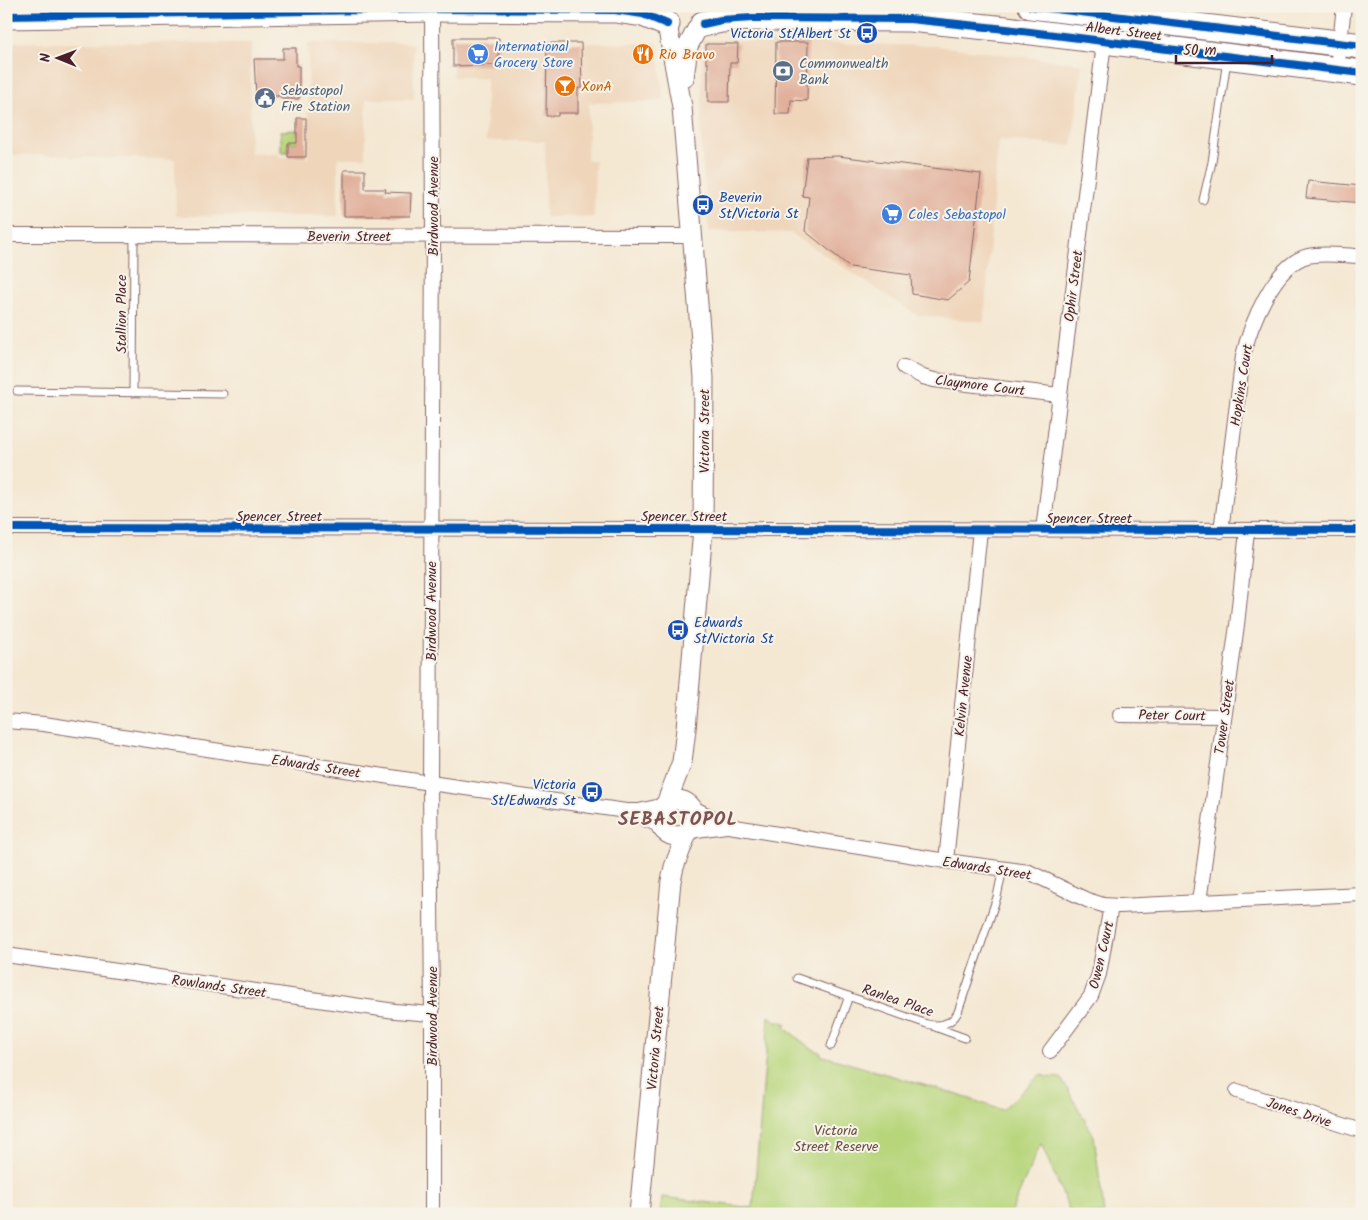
<svg xmlns="http://www.w3.org/2000/svg" width="1368" height="1220" viewBox="0 0 1368 1220" font-family="Kalam,sans-serif">
<style>
.built{fill:#efd6bb}
.green{fill:#b7d67c;stroke:#807a54}
.building{fill:#e1b09b}
.lines{fill:none;stroke-linecap:round;stroke-linejoin:round}
.lane-casing{stroke:#866566;stroke-width:9}
.street-casing{stroke:#866566;stroke-width:16}
.secondary-casing{stroke:#866566;stroke-width:21}
.highway-casing{stroke:#866566;stroke-width:27}
.lane{stroke:#fff;stroke-width:7}
.street{stroke:#fff;stroke-width:14}
.secondary{stroke:#fff;stroke-width:19}
.highway{stroke:#fff;stroke-width:25}
.cycleway-casing{stroke:#f7f3e8;stroke-width:11}
.cycleway{stroke:#0057b8;stroke-width:8}
.labels{text-anchor:middle;stroke-width:4;stroke-linejoin:round;paint-order:stroke}
.street-label{font-size:14px;fill:#4a1f2b;stroke:#f7f3e8}
.transit-label{font-size:14px;fill:#164399;stroke:#f7f3e8;text-anchor:end}
.shop-label{font-size:14px;fill:#366cbe;stroke:#f7f3e8;text-anchor:start}
.food-label{font-size:14px;fill:#c56008;stroke:#f7f3e8;text-anchor:start}
.service-label{font-size:14px;fill:#4e5e75;stroke:#f7f3e8;text-anchor:start}
.park-label{font-size:14px;fill:#654d3f;stroke:#f7f3e8}
.district-label{font-size:19px;font-weight:bold;letter-spacing:1px;fill:#7f5252;stroke:#f7f3e8}
</style>
<rect width="100%" height="100%" fill="#f7f3e8"/>
<filter id="ink" filterUnits="userSpaceOnUse"><feTurbulence type="fractalNoise" baseFrequency=".02" numOctaves="2"/><feDisplacementMap in="SourceGraphic" scale="10" xChannelSelector="R" yChannelSelector="G"/><feConvolveMatrix kernelMatrix="1 2 1 2 8 2 1 2 1" color-interpolation-filters="sRGB"/></filter>
<filter id="wash" filterUnits="userSpaceOnUse"><feTurbulence type="fractalNoise" baseFrequency=".0096" numOctaves="4" result="noise"/><feDisplacementMap in="SourceGraphic" scale="20" xChannelSelector="R" yChannelSelector="G"/><feGaussianBlur stdDeviation="1.12" result="paint"/><feColorMatrix in="noise" values="0 0 0 0 0 0 0 0 0 0 0 0 0 0 0 0 0 1.4 0 .05"/><feComposite in="paint" operator="in"/></filter>
<g filter="url(#wash)">
<rect width="100%" height="100%" fill="#f4e8d3"/>
<!-- built -->
<path class="built" d="M703,40L936,46L1082,64L1072,146L998,140L984,322L917,315L791,233L709,231L701,143Z
M6,42L251,43L250,153L279,154V157L308,158V43H413L414,99H366V158H338V216H176L175,159L69,157V155H8Z
M453,43H658L663,101L589,103L587,160H595L594,217H545V141H486V78L453,77Z"/>
<!-- green -->
<path class="green" d="M297,130V143H288V152H281V131Z
M769,1016L778,1023L779,1021L787,1024L785,1028L809,1047L821,1053L820,1055L958,1095L1002,1110L1041,1074L1046,1077L1061,1078L1094,1136L1104,1214H1071L1041,1143L1010,1214H660L662,1197L753,1208Z"/>
<g id="blocks">
<!-- building -->
<path class="building" d="M453,38H499L498,65L453,66Z
M776,42H808L807,101L791,100L790,114H775Z
M547,43H581L582,88H578V113H558V116H546Z
M706,44H738L737,63H730L729,102H708V63H706Z
M283,48H296V66H299V99H281V96H256L254,59H283Z
M297,118H306V157H288V143H297Z
M838,156L981,174L969,282L948,300L912,294L911,275L850,267L805,231L809,197L802,196L807,157Z
M344,170H365V189H386L385,192L411,193L410,216H344Z
M1308,181L1362,186V203L1306,198Z"/>
</g>
</g>
<g filter="url(#ink)">
<use href="#blocks" fill-opacity="0" stroke="#866566" stroke-width="1"/>
<g class="lines">
<!-- lane casing -->
<g class="lane-casing">
<path id="lane" d="M1203,200L1212,162L1227,60
M17,391L223,394
M133,393L134,235
M797,978L927,1024C939,1027 952,1024 958,1012L997,897L1003,868
M935,1027L965,1038
M831,1046L849,996"/>
</g>
<!-- street casing -->
<g class="street-casing">
<path id="street" d="M1337,70L1344,6
M6,235L693,236
M904,367L923,377L934,380L1059,395
M6,528L1362,530
M1043,530L1105,35
M1221,531L1243,356C1250,326 1274,264 1308,256C1324,252 1345,256 1362,256
M1120,715L1224,716
M6,721L44,724L430,783L626,811H639L665,805
M691,807L729,826L946,861L1029,872L1087,900L1103,905L1120,906L1362,894
M630,812L661,826
M689,831L726,826
M946,861L980,530
M1199,902L1237,625L1247,531
M6,955L395,1011L432,1014
M1050,1051L1091,996L1099,974L1111,906
M1237,1091L1362,1131
M432,1214V1014L430,783L433,236L432,9"/>
</g>
<!-- secondary casing -->
<g class="secondary-casing">
<path id="secondary" d="M684,78L688,46L698,27
M659 818a18 18 0 1 1 36 0a18 18 0 1 1-36 0Z
M666,804L682,762L686,729L703,529L704,378L682,107L667,24
M639,1214L671,881L674,867L687,833"/>
</g>
<!-- highway casing -->
<g class="highway-casing">
<path id="highway" d="M1031,6L1362,46
M6,16L432,9L615,10L643,14L667,24
M703,24L721,20L752,18L910,19L1006,29L1362,73"/>
</g>
<!-- lane -->
<use href="#lane" class="lane"/>
<!-- street -->
<use href="#street" class="street"/>
<!-- secondary -->
<use href="#secondary" class="secondary"/>
<!-- highway -->
<use href="#highway" class="highway"/>
<!-- cycleway casing -->
<g class="cycleway-casing">
<path id="cycleway" d="M1031,6L1362,46
M6,16L432,9L615,10L643,14L667,24
M703,24L721,20L752,18L910,19L1006,29L1362,73
M6,528L1362,530"/>
</g>
<!-- cycleway -->
<use href="#cycleway" class="cycleway"/>
</g>
</g>
<!-- icons -->
<defs>
<g id="bus-disc" transform="scale(1.125)"><circle r="9.5" fill="#1a4fb4" stroke="#f7f3e8"/><path d="M-5-6H5V4H4V6H2V4H-2V6H-4V4H-5ZM-3.5-4V0h7V-4ZM-3.5 1.2v1.5H-2V1.2ZM2 1.2v1.5H3.5V1.2Z" fill="#fff"/></g>
<g id="supermarket-disc" transform="scale(1.125)"><circle r="9.5" fill="#3f7fe0" stroke="#f7f3e8"/><path d="M-6-5.5h2.5l.6 2H6L4.5 2H-2.5L-4.4-4H-6ZM-1.5 3.2a1.3 1.3 0 1 0 .1 0ZM3 3.2a1.3 1.3 0 1 0 .1 0Z" fill="#fff"/></g>
<g id="restaurant-disc" transform="scale(1.125)"><circle r="9.5" fill="#e8710a" stroke="#f7f3e8"/><path d="M-5-6h1v4h1v-4h1v4h1v-4h1v5L-1.5 .5V6h-2V.5L-5-1ZM5-6V6H3V1.5H1.5Q1.5-4 5-6Z" fill="#fff"/></g>
<g id="bank-disc" transform="scale(1.125)"><circle r="9.5" fill="#5c6f8a" stroke="#f7f3e8"/><path d="M-6-4H6V4H-6ZM0-2.3a2.3 2.3 0 1 0 0 4.6a2.3 2.3 0 1 0 0-4.6Z" fill="#fff"/></g>
<g id="bar-disc" transform="scale(1.125)"><circle r="9.5" fill="#e8710a" stroke="#f7f3e8"/><path d="M-6-5H6L.8 .8V4.5H3.5V6h-7V4.5H-.8V.8Z" fill="#fff"/></g>
<g id="civic-disc" transform="scale(1.125)"><circle r="9.5" fill="#5c6f8a" stroke="#f7f3e8"/><path d="M-.6-6.5H3V-4.5H.6V-3L4-1V1h2V6H-6V1h2V-1L-.6-3ZM-1.2 2.5V6h2.4V2.5Z" fill="#fff"/></g>
</defs>
<g fill-rule="evenodd">
<use href="#bus-disc" x="867" y="33"/>
<use href="#supermarket-disc" x="478" y="54"/>
<use href="#restaurant-disc" x="643" y="54"/>
<use href="#bank-disc" x="783" y="71"/>
<use href="#bar-disc" x="565" y="86"/>
<use href="#civic-disc" x="265" y="98"/>
<use href="#bus-disc" x="703" y="205"/>
<use href="#supermarket-disc" x="892" y="214"/>
<use href="#bus-disc" x="678" y="630"/>
<use href="#bus-disc" x="592" y="792"/>
</g>
<g class="labels">
<!-- street labels -->
<g class="street-label">
<text transform="translate(1124 31) rotate(7)" y="5">Albert Street</text>
<text transform="translate(433 206) rotate(-90)" y="5">Birdwood Avenue</text>
<text x="349" y="241">Beverin Street</text>
<text transform="translate(1073 286) rotate(-83)" y="5">Ophir Street</text>
<text transform="translate(121 314) rotate(-90)" y="5">Stallion Place</text>
<text transform="translate(980 385) rotate(7)" y="5">Claymore Court</text>
<text transform="translate(1241 385) rotate(-81)" y="5">Hopkins Court</text>
<text transform="translate(704 431) rotate(-90)" y="5">Victoria Street</text>
<text x="279" y="521">Spencer Street</text>
<text x="684" y="521">Spencer Street</text>
<text x="1089" y="523">Spencer Street</text>
<text transform="translate(431 611) rotate(-90)" y="5">Birdwood Avenue</text>
<text transform="translate(963 696) rotate(-84)" y="5">Kelvin Avenue</text>
<text transform="translate(1172 715) rotate(1)" y="5">Peter Court</text>
<text transform="translate(1224 717) rotate(-82)" y="5">Tower Street</text>
<text transform="translate(316 766) rotate(9)" y="5">Edwards Street</text>
<text transform="translate(987 868) rotate(9)" y="5">Edwards Street</text>
<text transform="translate(1101 955) rotate(-77)" y="5">Owen Court</text>
<text transform="translate(219 986) rotate(8)" y="5">Rowlands Street</text>
<text transform="translate(898 1000) rotate(19)" y="5">Ranlea Place</text>
<text transform="translate(432 1016) rotate(-90)" y="5">Birdwood Avenue</text>
<text transform="translate(655 1048) rotate(-85)" y="5">Victoria Street</text>
<text transform="translate(1299 1112) rotate(18)" y="5">Jones Drive</text>
</g>
<!-- transit labels -->
<g class="transit-label">
<text x="851" y="38">Victoria St/Albert St</text>
<text x="719" y="202" text-anchor="start">Beverin<tspan x="719" dy="16">St/Victoria St</tspan></text>
<text x="694" y="627" text-anchor="start">Edwards<tspan x="694" dy="16">St/Victoria St</tspan></text>
<text x="576" y="789">Victoria<tspan x="576" dy="16">St/Edwards St</tspan></text>
</g>
<!-- shop labels -->
<g class="shop-label">
<text x="494" y="51">International<tspan x="494" dy="16">Grocery Store</tspan></text>
<text x="908" y="219">Coles Sebastopol</text>
</g>
<!-- food labels -->
<g class="food-label">
<text x="659" y="59">Rio Bravo</text>
<text x="581" y="91">XonA</text>
</g>
<!-- service labels -->
<g class="service-label">
<text x="799" y="68">Commonwealth<tspan x="799" dy="16">Bank</tspan></text>
<text x="281" y="95">Sebastopol<tspan x="281" dy="16">Fire Station</tspan></text>
</g>
<!-- park labels -->
<g class="park-label">
<text x="836" y="1135">Victoria<tspan x="836" dy="16">Street Reserve</tspan></text>
</g>
<!-- district labels -->
<g class="district-label">
<text x="678" y="825">SEBASTOPOL</text>
</g>
</g>
<!-- margin -->
<rect width="1368" height="1220" fill="none" stroke="#f7f3e8" stroke-width="25"/>
<!-- north arrow -->
<g transform="translate(58 58) rotate(271)" stroke="#f7f3e8" stroke-width="4" paint-order="stroke">
<path d="M0-4L9 19L0 12L-9 19Z" fill="#4a1f2b"/>
<text y="-8" font-size="14" font-weight="bold" text-anchor="middle" fill="#4a1f2b">N</text>
</g>
<!-- scale -->
<path d="M1176 55v8h96v-8" fill="none" stroke="#4a1f2b" stroke-width="2.5"/>
<text x="1183" y="55" font-size="15" fill="#4a1f2b" stroke="#f7f3e8" stroke-width="4" paint-order="stroke">50 m</text>
</svg>
